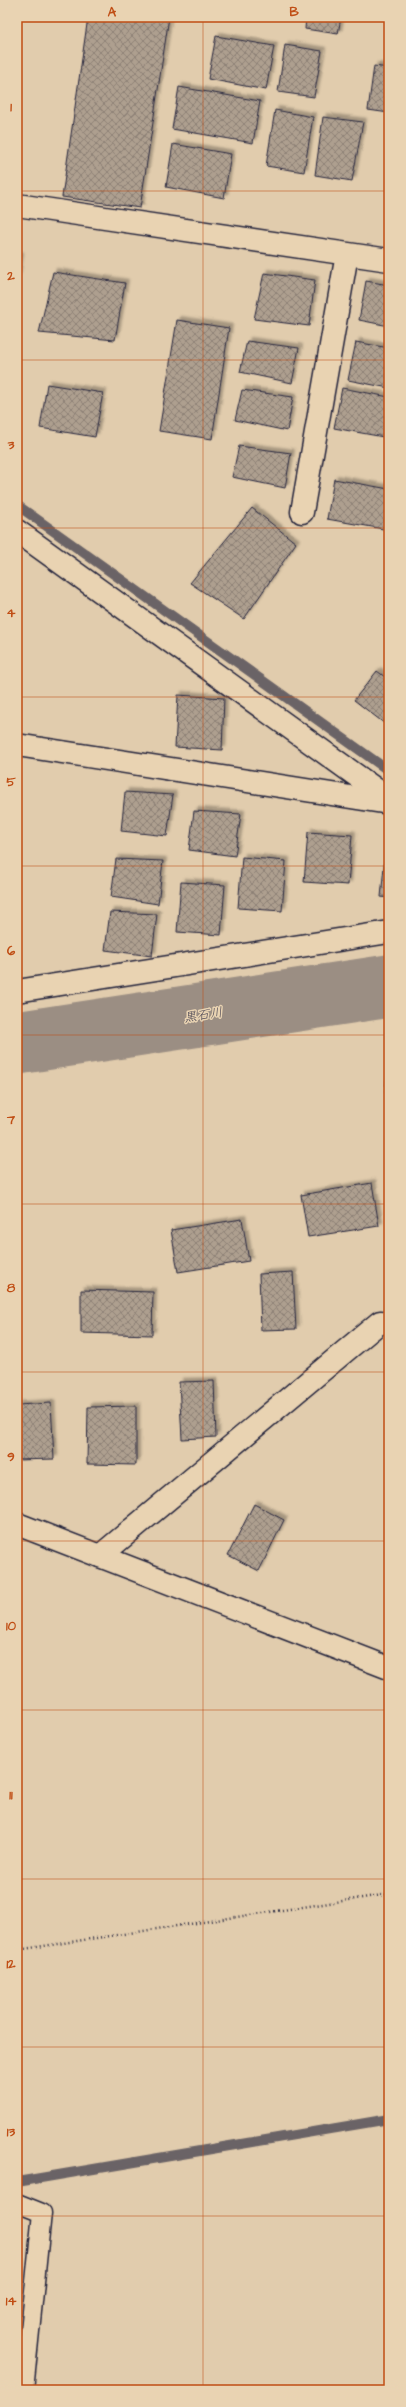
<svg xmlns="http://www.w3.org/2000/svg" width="406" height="2407" viewBox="0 0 406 2407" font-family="'Architects Daughter','Klee One',sans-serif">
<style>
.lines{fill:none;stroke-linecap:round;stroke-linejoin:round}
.stream{stroke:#6b6366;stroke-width:10}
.river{stroke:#9b8e83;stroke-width:63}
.building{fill:url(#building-cross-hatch);stroke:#22223b;filter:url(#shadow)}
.service-casing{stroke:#22223b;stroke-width:21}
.minor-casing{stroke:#22223b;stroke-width:25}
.tertiary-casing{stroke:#22223b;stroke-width:25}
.path{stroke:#22223b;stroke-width:2.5;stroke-dasharray:1 3;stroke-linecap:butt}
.service{stroke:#e9d3b2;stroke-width:18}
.minor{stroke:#e9d3b2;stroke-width:22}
.tertiary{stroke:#e9d3b2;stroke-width:22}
.grid{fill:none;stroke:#c04e15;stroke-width:1;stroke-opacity:0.55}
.labels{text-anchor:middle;stroke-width:3;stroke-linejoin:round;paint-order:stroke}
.water-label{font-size:13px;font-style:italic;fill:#464251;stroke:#e9d3b2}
.neatline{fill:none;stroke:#c04e15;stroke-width:1.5}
.grid-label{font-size:13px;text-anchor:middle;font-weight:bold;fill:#c04e15}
</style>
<defs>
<pattern id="building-cross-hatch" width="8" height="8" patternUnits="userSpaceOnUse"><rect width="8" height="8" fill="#ae9f8f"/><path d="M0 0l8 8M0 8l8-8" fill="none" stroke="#8d8176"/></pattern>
<filter id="shadow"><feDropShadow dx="3.5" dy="-3.5" stdDeviation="1" flood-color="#0004"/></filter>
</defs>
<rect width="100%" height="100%" fill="#e1ccad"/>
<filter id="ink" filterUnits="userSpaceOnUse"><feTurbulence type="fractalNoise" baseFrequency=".025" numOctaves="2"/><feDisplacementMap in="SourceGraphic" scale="8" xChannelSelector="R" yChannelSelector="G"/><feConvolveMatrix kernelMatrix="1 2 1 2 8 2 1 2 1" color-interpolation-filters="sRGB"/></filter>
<g filter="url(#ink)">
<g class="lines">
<!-- stream -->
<path class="stream" d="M17,505L389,771
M17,2182L389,2119"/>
<!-- river -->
<path class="river" d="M17,1043L389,986"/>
</g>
<!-- building -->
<path class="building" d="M88,17H169L140,208L62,197Z
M306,17H341L338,34L305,29Z
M216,36L274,46L266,90L208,79Z
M285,45L322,51L314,97L278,92Z
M374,66L389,68V113L368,110Z
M179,87L260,101L253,143L172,129Z
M275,110L313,117L304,172L266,166Z
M323,117L363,122L352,181L315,175Z
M173,144L231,154L224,198L166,187Z
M17,255L20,256L17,277Z
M53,272L125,283L115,340L39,333Z
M264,273L315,280L309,326L254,319Z
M366,281L389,285V326L359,320Z
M177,320L229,328L212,439L159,431Z
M247,341L299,348L292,383L240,372Z
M356,342L389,348V388L348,380Z
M47,384L103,393L95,437L40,428Z
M342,388L389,397V438L334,428Z
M242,390L293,397L287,431L235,420Z
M239,446L291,453L285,488L232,477Z
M334,479L389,489V530L327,519Z
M252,508L296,543L244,619L190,583Z
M377,671L389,680V727L354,700Z
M178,695L224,698L222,750L175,747Z
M125,792L173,795L167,836L121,831Z
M194,811L241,814L235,856L189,850Z
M308,832L352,835L348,885L304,882Z
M386,846L389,847V898L381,897Z
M242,857L286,861L282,911L238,908Z
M116,859L163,861L158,904L111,897Z
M181,882L225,885L221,935L177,932Z
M110,912L157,914L152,956L105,950Z
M389,1050V1093H385Z
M372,1183L379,1226L308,1237L301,1195Z
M242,1219L249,1261L178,1272L171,1230Z
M293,1272L296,1329L261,1330L259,1274Z
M81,1290L153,1292L152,1335L81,1333Z
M214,1381L216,1437L182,1439L179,1382Z
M51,1403L54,1459L17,1460V1405Z
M136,1406V1465L87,1464L88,1407Z
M254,1504L284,1520L259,1571L228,1555Z"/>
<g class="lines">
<!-- service casing -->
<g class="service-casing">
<path id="service" d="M17,2203L42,2213L24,2390"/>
</g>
<!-- minor casing -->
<g class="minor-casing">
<path id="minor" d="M17,205L389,260
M302,512L347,254
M17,531L389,799
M17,745L389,803
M17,991L389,932
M100,1556L380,1322L389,1323"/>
</g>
<!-- tertiary casing -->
<g class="tertiary-casing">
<path id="tertiary" d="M17,1524L389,1668"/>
</g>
<!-- path -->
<path class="path" d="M17,1950L389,1894"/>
<!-- service -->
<use href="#service" class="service"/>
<!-- minor -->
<use href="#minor" class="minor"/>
<!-- tertiary -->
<use href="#tertiary" class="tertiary"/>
</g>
</g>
<!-- grid -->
<path class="grid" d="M203,17V2390M17,191H389M17,360H389M17,528H389M17,697H389M17,866H389M17,1035H389M17,1204H389M17,1372H389M17,1541H389M17,1710H389M17,1879H389M17,2047H389M17,2216H389"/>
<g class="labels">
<!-- water labels -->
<g class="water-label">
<text transform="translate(203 1014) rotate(-9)" y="5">黒石川</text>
</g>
</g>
<!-- margin -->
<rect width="406" height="2407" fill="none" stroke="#e9d3b2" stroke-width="44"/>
<rect x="22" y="22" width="362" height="2363" class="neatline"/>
<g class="grid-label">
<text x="112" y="16">A</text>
<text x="294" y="16">B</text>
<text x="11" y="111">1</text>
<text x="11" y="280">2</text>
<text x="11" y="449">3</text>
<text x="11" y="617">4</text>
<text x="11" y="786">5</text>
<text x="11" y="955">6</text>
<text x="11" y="1124">7</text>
<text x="11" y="1292">8</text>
<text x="11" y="1461">9</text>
<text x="11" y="1630">10</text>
<text x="11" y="1799">11</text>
<text x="11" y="1968">12</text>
<text x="11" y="2136">13</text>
<text x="11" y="2305">14</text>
</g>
</svg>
